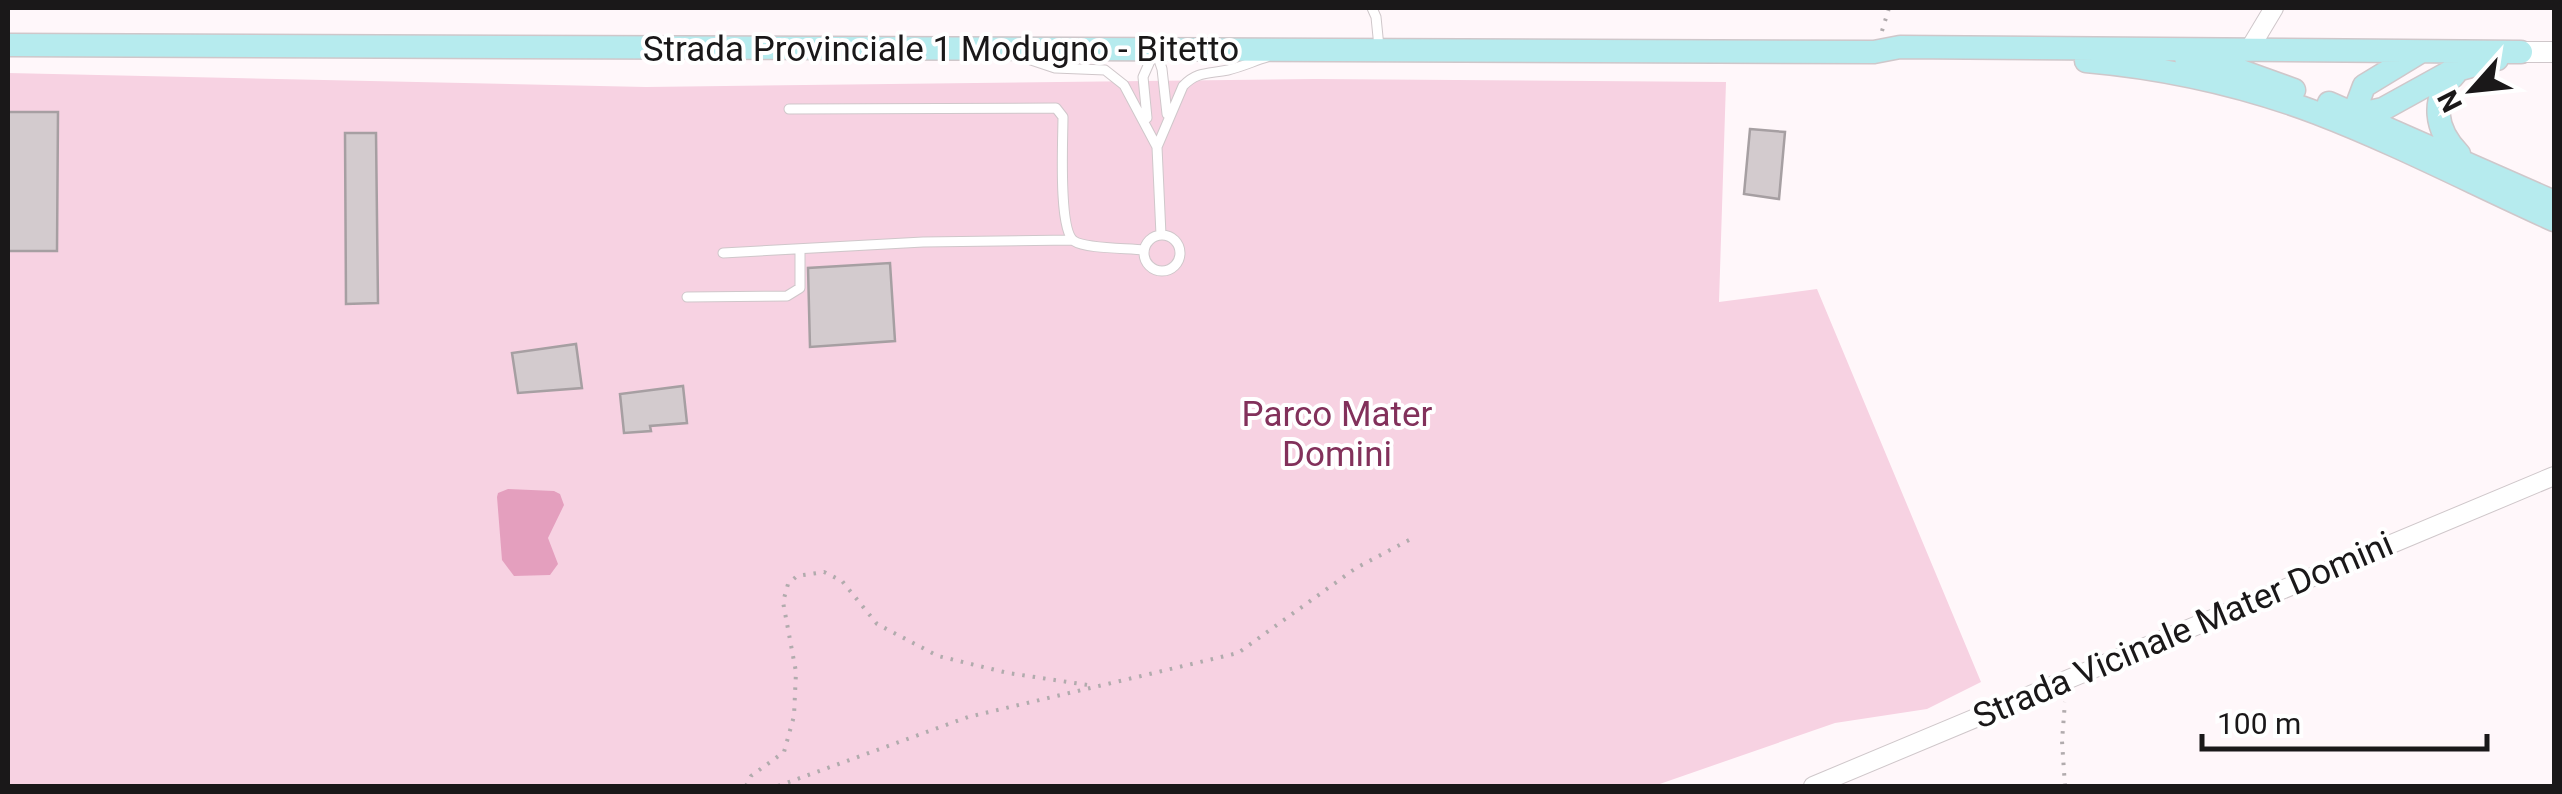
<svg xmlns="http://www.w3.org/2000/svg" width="2562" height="794" viewBox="0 0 2562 794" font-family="Roboto,sans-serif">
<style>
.green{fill:#f7d2e2}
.water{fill:#e49fbe}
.building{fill:#d3cbce;stroke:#a69fa2;stroke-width:2.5}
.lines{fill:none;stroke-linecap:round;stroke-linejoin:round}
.service-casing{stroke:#cfc7ca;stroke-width:11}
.minor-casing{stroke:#cfc7ca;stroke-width:20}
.tertiary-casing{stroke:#cfc7ca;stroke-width:22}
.secondary-casing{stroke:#cfc7ca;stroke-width:25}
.path{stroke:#b1abad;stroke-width:4;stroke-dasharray:2.5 8;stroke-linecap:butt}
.service{stroke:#fff;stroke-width:9}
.minor{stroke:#fff;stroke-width:18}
.tertiary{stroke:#fff;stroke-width:20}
.secondary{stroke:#b6ebee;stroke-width:22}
.labels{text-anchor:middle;stroke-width:8;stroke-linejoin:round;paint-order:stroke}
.street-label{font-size:35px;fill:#1a1819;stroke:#fff}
.park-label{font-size:35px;fill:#82315b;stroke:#fff}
</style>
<rect width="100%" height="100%" fill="#fff7fa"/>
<!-- green -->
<path class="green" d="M8,73L646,87L1315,79L1726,82L1719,302L1817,289L1981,682L1927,709L1835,723L1654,786H8Z"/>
<!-- water -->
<path class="water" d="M508,489L554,491L560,494L564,505L548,538L558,564L550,575L514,576L502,560L497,497L498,493Z"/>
<!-- building -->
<path class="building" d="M8,112H58L57,251H8Z
M1750,129L1785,132L1779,199L1744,194Z
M345,133H376L378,303L346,304Z
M890,263L895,341L810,347L808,268Z
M576,344L582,388L518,393L512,353Z
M683,386L687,423L650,426L651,431L624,433L620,394Z"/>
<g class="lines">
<!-- service casing -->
<g class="service-casing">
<path id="service" d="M1372,8L1376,17L1379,47
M1156,51L1162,69L1167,114
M1022,57L1055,68L1105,70L1124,85L1157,147L1161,235
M789,109L1056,108L1063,117C1063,139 1058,230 1074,241C1086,249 1128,248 1144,250
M1147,118L1143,77L1154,52
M1157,147L1183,86C1197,71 1209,74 1228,70C1241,67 1254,61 1267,57
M1144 253a18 18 0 1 1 36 0a18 18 0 1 1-36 0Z
M723,253L923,242L1072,240
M687,297L787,296L800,288V249"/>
</g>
<!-- minor casing -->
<g class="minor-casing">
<path id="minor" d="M2250,48L2274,8
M1813,786L2554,476"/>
</g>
<!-- tertiary casing -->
<g class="tertiary-casing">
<path id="tertiary" d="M2521,52H2554"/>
</g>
<!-- secondary casing -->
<g class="secondary-casing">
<path id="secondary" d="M8,45L1874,52L1900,47L2521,52
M2186,58L2244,72L2294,90
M2086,61C2165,68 2243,85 2317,113C2398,144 2476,185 2554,220
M2455,74C2430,99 2435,130 2459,154
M2329,103L2554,202
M2356,115L2383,109L2450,72L2497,59
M2362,127L2358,102L2364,86L2420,52"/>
</g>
<!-- path -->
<path class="path" d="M1882,31L1889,8
M746,786L751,776L784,752L794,716L796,672L783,602L788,584L797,576L824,572L842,581L877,624L938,656L1008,673L1088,685
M778,786L968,717L1238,653L1356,568L1409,540
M2065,786L2062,741L2065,702"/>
<!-- service -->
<use href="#service" class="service"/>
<!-- minor -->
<use href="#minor" class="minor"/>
<!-- tertiary -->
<use href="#tertiary" class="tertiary"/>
<!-- secondary -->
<use href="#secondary" class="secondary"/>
</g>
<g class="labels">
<!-- street labels -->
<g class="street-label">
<text x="941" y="61">Strada Provinciale 1 Modugno - Bitetto</text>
<text transform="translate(2183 630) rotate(-23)" y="12">Strada Vicinale Mater Domini</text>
</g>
<!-- park labels -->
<g class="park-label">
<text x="1337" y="426">Parco Mater<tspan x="1337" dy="40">Domini</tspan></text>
</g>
</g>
<!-- border -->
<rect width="2562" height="794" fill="none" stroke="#1a1819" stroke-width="20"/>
<!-- north arrow -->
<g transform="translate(2472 90) rotate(243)" stroke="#ffffff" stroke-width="8" paint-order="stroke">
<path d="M0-8L18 38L0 25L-18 38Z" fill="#1a1819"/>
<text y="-15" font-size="28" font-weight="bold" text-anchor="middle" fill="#1a1819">N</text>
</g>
<!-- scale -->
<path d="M2202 734v15h285v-15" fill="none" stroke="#1a1819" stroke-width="5"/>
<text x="2217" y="734" font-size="30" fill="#1a1819" stroke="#ffffff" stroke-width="8" paint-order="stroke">100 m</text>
</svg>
